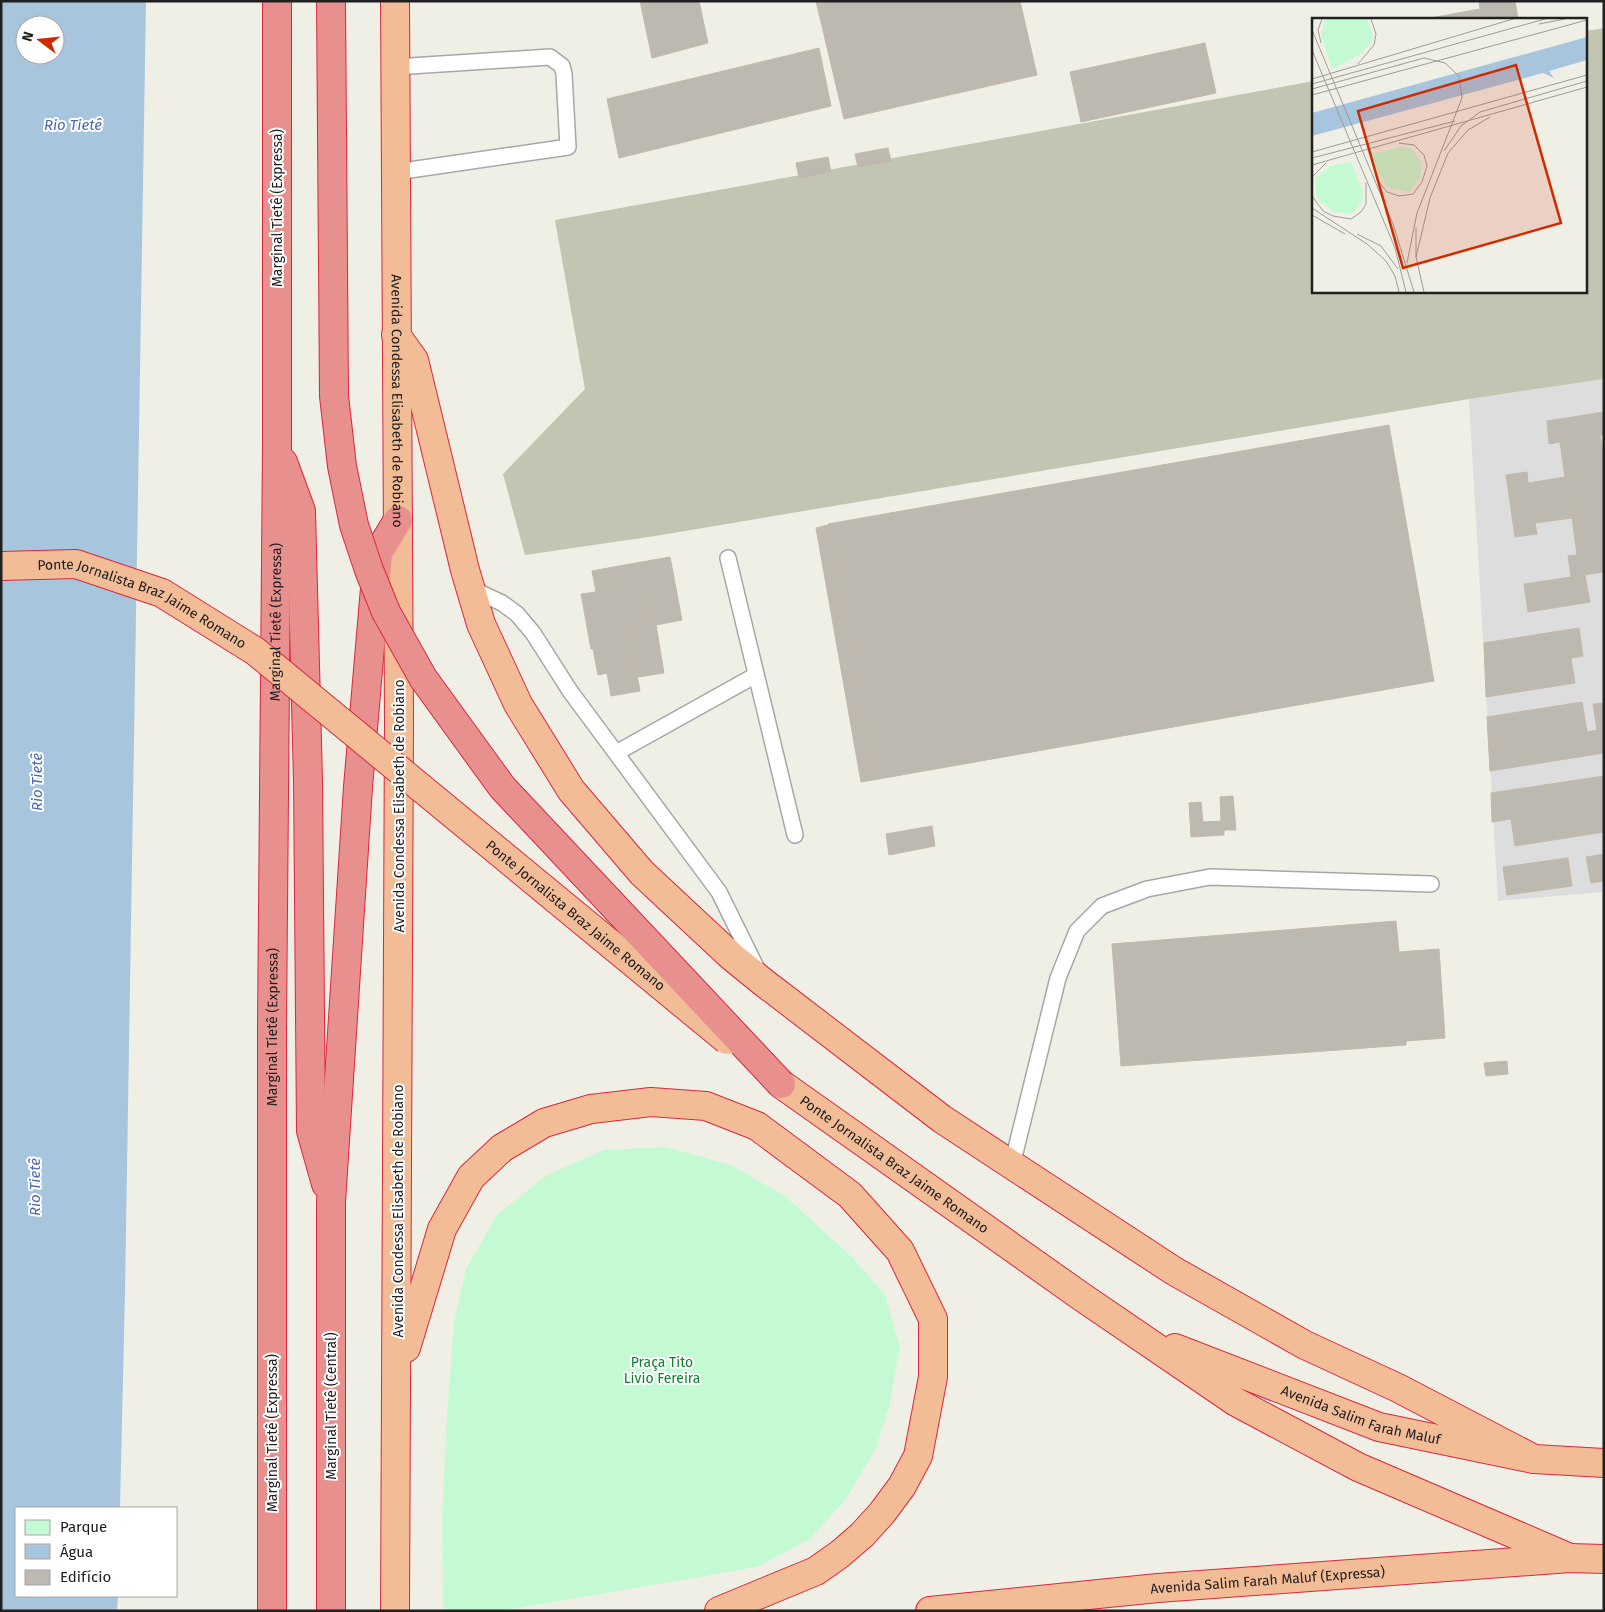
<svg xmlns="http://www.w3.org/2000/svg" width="1605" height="1612" viewBox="0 0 1605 1612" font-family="'Fira Sans',sans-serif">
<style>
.residential{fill:#dedddd}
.construction{fill:#c1c5b2}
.park{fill:#c4fad3}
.water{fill:#a7c6de;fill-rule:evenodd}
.building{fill:#bdb8b0;stroke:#c2b9a8}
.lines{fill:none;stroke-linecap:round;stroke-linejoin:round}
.service-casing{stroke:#a7a7a7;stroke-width:18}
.trunk-casing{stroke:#dc263f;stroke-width:30}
.motorway-casing{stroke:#dc263f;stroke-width:30}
.service{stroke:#fff;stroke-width:15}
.trunk{stroke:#f2bc97;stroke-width:28}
.motorway{stroke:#e8908e;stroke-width:28}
.trunk-bridge-casing{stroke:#dc263f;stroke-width:30;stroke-linecap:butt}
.motorway-bridge-casing{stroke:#dc263f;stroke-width:30;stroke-linecap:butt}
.trunk-bridge{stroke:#f2bc97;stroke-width:28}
.motorway-bridge{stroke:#e8908e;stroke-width:28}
.labels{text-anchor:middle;stroke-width:4;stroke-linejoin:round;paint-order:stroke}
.street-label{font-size:14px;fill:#202020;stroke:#fff}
.park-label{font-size:14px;fill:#0b812d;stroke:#fff}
.water-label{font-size:15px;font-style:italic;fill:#4b69b1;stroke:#fff}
.inset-road{fill:none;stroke:#9d9c97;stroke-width:1}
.view{fill:#d02a00;fill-opacity:0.15;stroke:#d02a00;stroke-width:2.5}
.inset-edge{fill:none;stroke:#202020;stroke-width:2.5}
</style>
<rect width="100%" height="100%" fill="#f0efe6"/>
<!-- residential -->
<path class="residential" d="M1604,379V892L1498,901L1469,399Z"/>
<!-- construction -->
<path class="construction" d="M1604,28V379L1469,399L655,536L525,555L503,474L585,389L555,220L1314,81V291H1586V31Z"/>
<!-- park -->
<path class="park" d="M666,1147L731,1165L785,1196L853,1258L885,1295L900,1347L889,1408L876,1448L846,1499L810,1539L757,1567L502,1611H443L442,1519L447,1415L454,1323L466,1269L497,1215L547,1175L604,1150Z"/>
<!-- water -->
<path class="water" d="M1,1H146L125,1292L120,1508H16V1596H118L117,1611H1ZM25,25H55V55H25Z"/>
<!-- building -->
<path class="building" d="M640,1H699L708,43L652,58Z
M816,1H1020L1037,75L844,119Z
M1479,1H1515L1518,19H1425L1480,9Z
M1205,43L1216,93L1081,122L1070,72Z
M819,48L831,106L619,158L607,99Z
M888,148L891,161L858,167L855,154Z
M828,157L831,172L799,178L796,163Z
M1604,412V435H1600L1604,459V572L1571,577L1568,556L1577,555L1572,518L1535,523L1537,534L1515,537L1506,475L1527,472L1528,483L1565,477L1560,442L1549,444L1547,421Z
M1389,425L1434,681L873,780L828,524Z
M1604,471V514L1572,518L1565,477Z
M828,525L873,780L861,782L816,528Z
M670,557L682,620L656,625L664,673L638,677L629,631L648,627L640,585L623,588L619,566Z
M619,566L623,588L640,585L648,627L629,631L640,691L611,696L607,673L598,675L593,649H591L581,594L596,592L592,571Z
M1585,575L1590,602L1528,612L1524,584Z
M1579,628L1583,656L1571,658L1575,683L1486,697L1484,643Z
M1582,702L1587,732L1597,730L1593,704L1604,703V753L1490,771L1487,717Z
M1604,776V832L1515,846L1511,819L1492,822L1491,793Z
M1233,796L1236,830H1224V835L1191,837L1189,803L1201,802L1203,822L1221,821L1220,797Z
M932,826L935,846L889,855L886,834Z
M1604,854V881L1591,883L1586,857Z
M1568,858L1572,886L1507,895L1503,867Z
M1396,921L1399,952L1439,949L1445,1038L1406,1041V1045L1121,1066L1112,944Z
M1507,1061L1508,1074L1486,1076L1484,1063Z"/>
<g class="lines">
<!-- service casing -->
<g class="service-casing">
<path id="service" d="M395,67L550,57L562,66L564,74L568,147L396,172
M728,558L795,835
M470,588L502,603L517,614L533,633L570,691L719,892L758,971
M616,753L756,675
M1012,1165L1058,978L1077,931L1102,906L1147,889L1210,877L1431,884"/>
</g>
<!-- trunk casing -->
<g class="trunk-casing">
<g id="trunk">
<path id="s1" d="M395,1L399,720L395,1611"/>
<path d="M396,335L414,360L465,570L481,624L518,704L571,790L642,873L731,956L763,982L942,1119L1012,1165L1174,1271L1305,1345L1398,1388L1534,1459"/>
<path id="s2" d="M781,1084L1082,1297L1236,1402L1358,1467L1570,1558"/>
<path d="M406,1348L442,1229L471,1177L502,1148L544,1123L591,1109L651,1102L706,1106L757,1126L850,1195L900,1251L933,1319V1377L918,1456L902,1486L882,1513L862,1535L840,1554L816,1571L719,1611"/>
<path id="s3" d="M1175,1348L1379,1427L1534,1459L1604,1463"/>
<path id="s4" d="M930,1611L1158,1588L1570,1558L1604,1559"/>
</g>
</g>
<!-- motorway casing -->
<g class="motorway-casing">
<g id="motorway">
<path d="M283,462L301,511L308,781L311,1131L326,1184"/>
<path id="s5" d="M272,1611V1026L277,445V1"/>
<path d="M331,1611V1202L358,787L378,553L398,520"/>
</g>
</g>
<!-- service -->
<use href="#service" class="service"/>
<!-- trunk -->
<use href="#trunk" class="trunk"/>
<!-- motorway -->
<use href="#motorway" class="motorway"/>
<!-- trunk-bridge casing -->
<g class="trunk-bridge-casing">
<g id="trunk-bridge">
<path id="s6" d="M1,566L76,564L162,593L255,651L727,1040"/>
</g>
</g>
<!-- motorway-bridge casing -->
<g class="motorway-bridge-casing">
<path id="motorway-bridge" d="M331,1L334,396L342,466L354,525L369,570L386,612L423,678L502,787L781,1084"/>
</g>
<!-- trunk-bridge -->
<use href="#trunk-bridge" class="trunk-bridge"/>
<!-- motorway-bridge -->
<use href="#motorway-bridge" class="motorway-bridge"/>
</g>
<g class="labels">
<!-- street labels -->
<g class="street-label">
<text transform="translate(277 208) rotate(-90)" y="5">Marginal Tietê (Expressa)</text>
<text dy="5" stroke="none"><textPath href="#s1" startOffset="400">Avenida Condessa Elisabeth de Robiano</textPath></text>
<text dy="5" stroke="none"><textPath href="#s6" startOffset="150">Ponte Jornalista Braz Jaime Romano</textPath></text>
<text dy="5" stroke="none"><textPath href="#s5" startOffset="989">Marginal Tietê (Expressa)</textPath></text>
<text transform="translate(399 806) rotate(-90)" y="5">Avenida Condessa Elisabeth de Robiano</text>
<text dy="5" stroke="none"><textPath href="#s6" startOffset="691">Ponte Jornalista Braz Jaime Romano</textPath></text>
<text dy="5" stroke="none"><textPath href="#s5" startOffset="584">Marginal Tietê (Expressa)</textPath></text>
<text dy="5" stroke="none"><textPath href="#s2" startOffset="139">Ponte Jornalista Braz Jaime Romano</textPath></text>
<text transform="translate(398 1211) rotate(-90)" y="5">Avenida Condessa Elisabeth de Robiano</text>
<text transform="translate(331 1406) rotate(-90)" y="5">Marginal Tietê (Central)</text>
<text dy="5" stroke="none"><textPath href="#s3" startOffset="198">Avenida Salim Farah Maluf</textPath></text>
<text transform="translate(272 1433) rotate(-90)" y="5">Marginal Tietê (Expressa)</text>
<text dy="5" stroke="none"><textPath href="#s4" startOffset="339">Avenida Salim Farah Maluf (Expressa)</textPath></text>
</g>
<!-- park labels -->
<g class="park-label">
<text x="662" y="1367">Praça Tito<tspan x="662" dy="16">Livio Fereira</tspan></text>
</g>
<!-- water labels -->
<g class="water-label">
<text x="73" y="130">Rio Tietê</text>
<text transform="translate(37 782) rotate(-90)" y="5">Rio Tietê</text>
<text transform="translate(35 1187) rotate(-90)" y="5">Rio Tietê</text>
</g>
</g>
<!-- overview -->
<g transform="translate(1312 18)">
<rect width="275" height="275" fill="#f0efe6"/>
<path d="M13,1H55L61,17L59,25L49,36L20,51L9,17ZM87,129L99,130L110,145L109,158L97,174L76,170L57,137ZM39,144L51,174L50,184L40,196L23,194L8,184L4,177V160L18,148Z" fill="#c4fad3"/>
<path d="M275,19V42L237,53L242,60L231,55L0,118V95Z" fill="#a7c6de"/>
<path class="inset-road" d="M227,6L253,1M0,12L81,206L102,274M9,25L6,12L10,1M0,32L83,230L94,274M46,46L62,27L64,16L59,1M0,61L201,1M0,66L233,1M0,71L112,40L133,45L147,58L150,80L105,195L95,245M0,77L275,2M132,133L149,108L168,94L275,63M0,134L275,57M0,140L143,103M0,147L275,69M0,159L14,145M67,164L75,174L87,178L101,176L110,164L115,148L112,137L102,127L87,125M0,178L11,193L21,198L39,201L49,194L54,186V165M0,190L55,226L74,243L83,258L87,274M0,197L33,216M104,210V239L112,274M45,216L69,228L86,251M104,239L118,180L136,135L156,112L178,99"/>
<path class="view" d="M204,47L249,205L91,250L46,93Z"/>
<rect width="275" height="275" class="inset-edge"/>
</g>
<!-- border -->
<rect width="1605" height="1612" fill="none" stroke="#202020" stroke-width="5"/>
<!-- legend -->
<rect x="15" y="1507" width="162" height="90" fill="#ffffff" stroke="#a6a6a6"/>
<rect x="25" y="1520" width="25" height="15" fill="#c4fad3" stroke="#a6a6a6"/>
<text x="60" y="1532" font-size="15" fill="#202020">Parque</text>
<rect x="25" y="1544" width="25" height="15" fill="#a7c6de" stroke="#a6a6a6"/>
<text x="60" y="1557" font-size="15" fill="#202020">Água</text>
<rect x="25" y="1570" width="25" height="15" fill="#bdb8b0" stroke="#a6a6a6"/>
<text x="60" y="1582" font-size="15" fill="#202020">Edifício</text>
<!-- north arrow -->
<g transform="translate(40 40) rotate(286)"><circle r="24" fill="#ffffff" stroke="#a6a6a6"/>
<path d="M0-4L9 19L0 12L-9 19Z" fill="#d02a00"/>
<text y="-8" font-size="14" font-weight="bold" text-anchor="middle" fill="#202020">N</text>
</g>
</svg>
